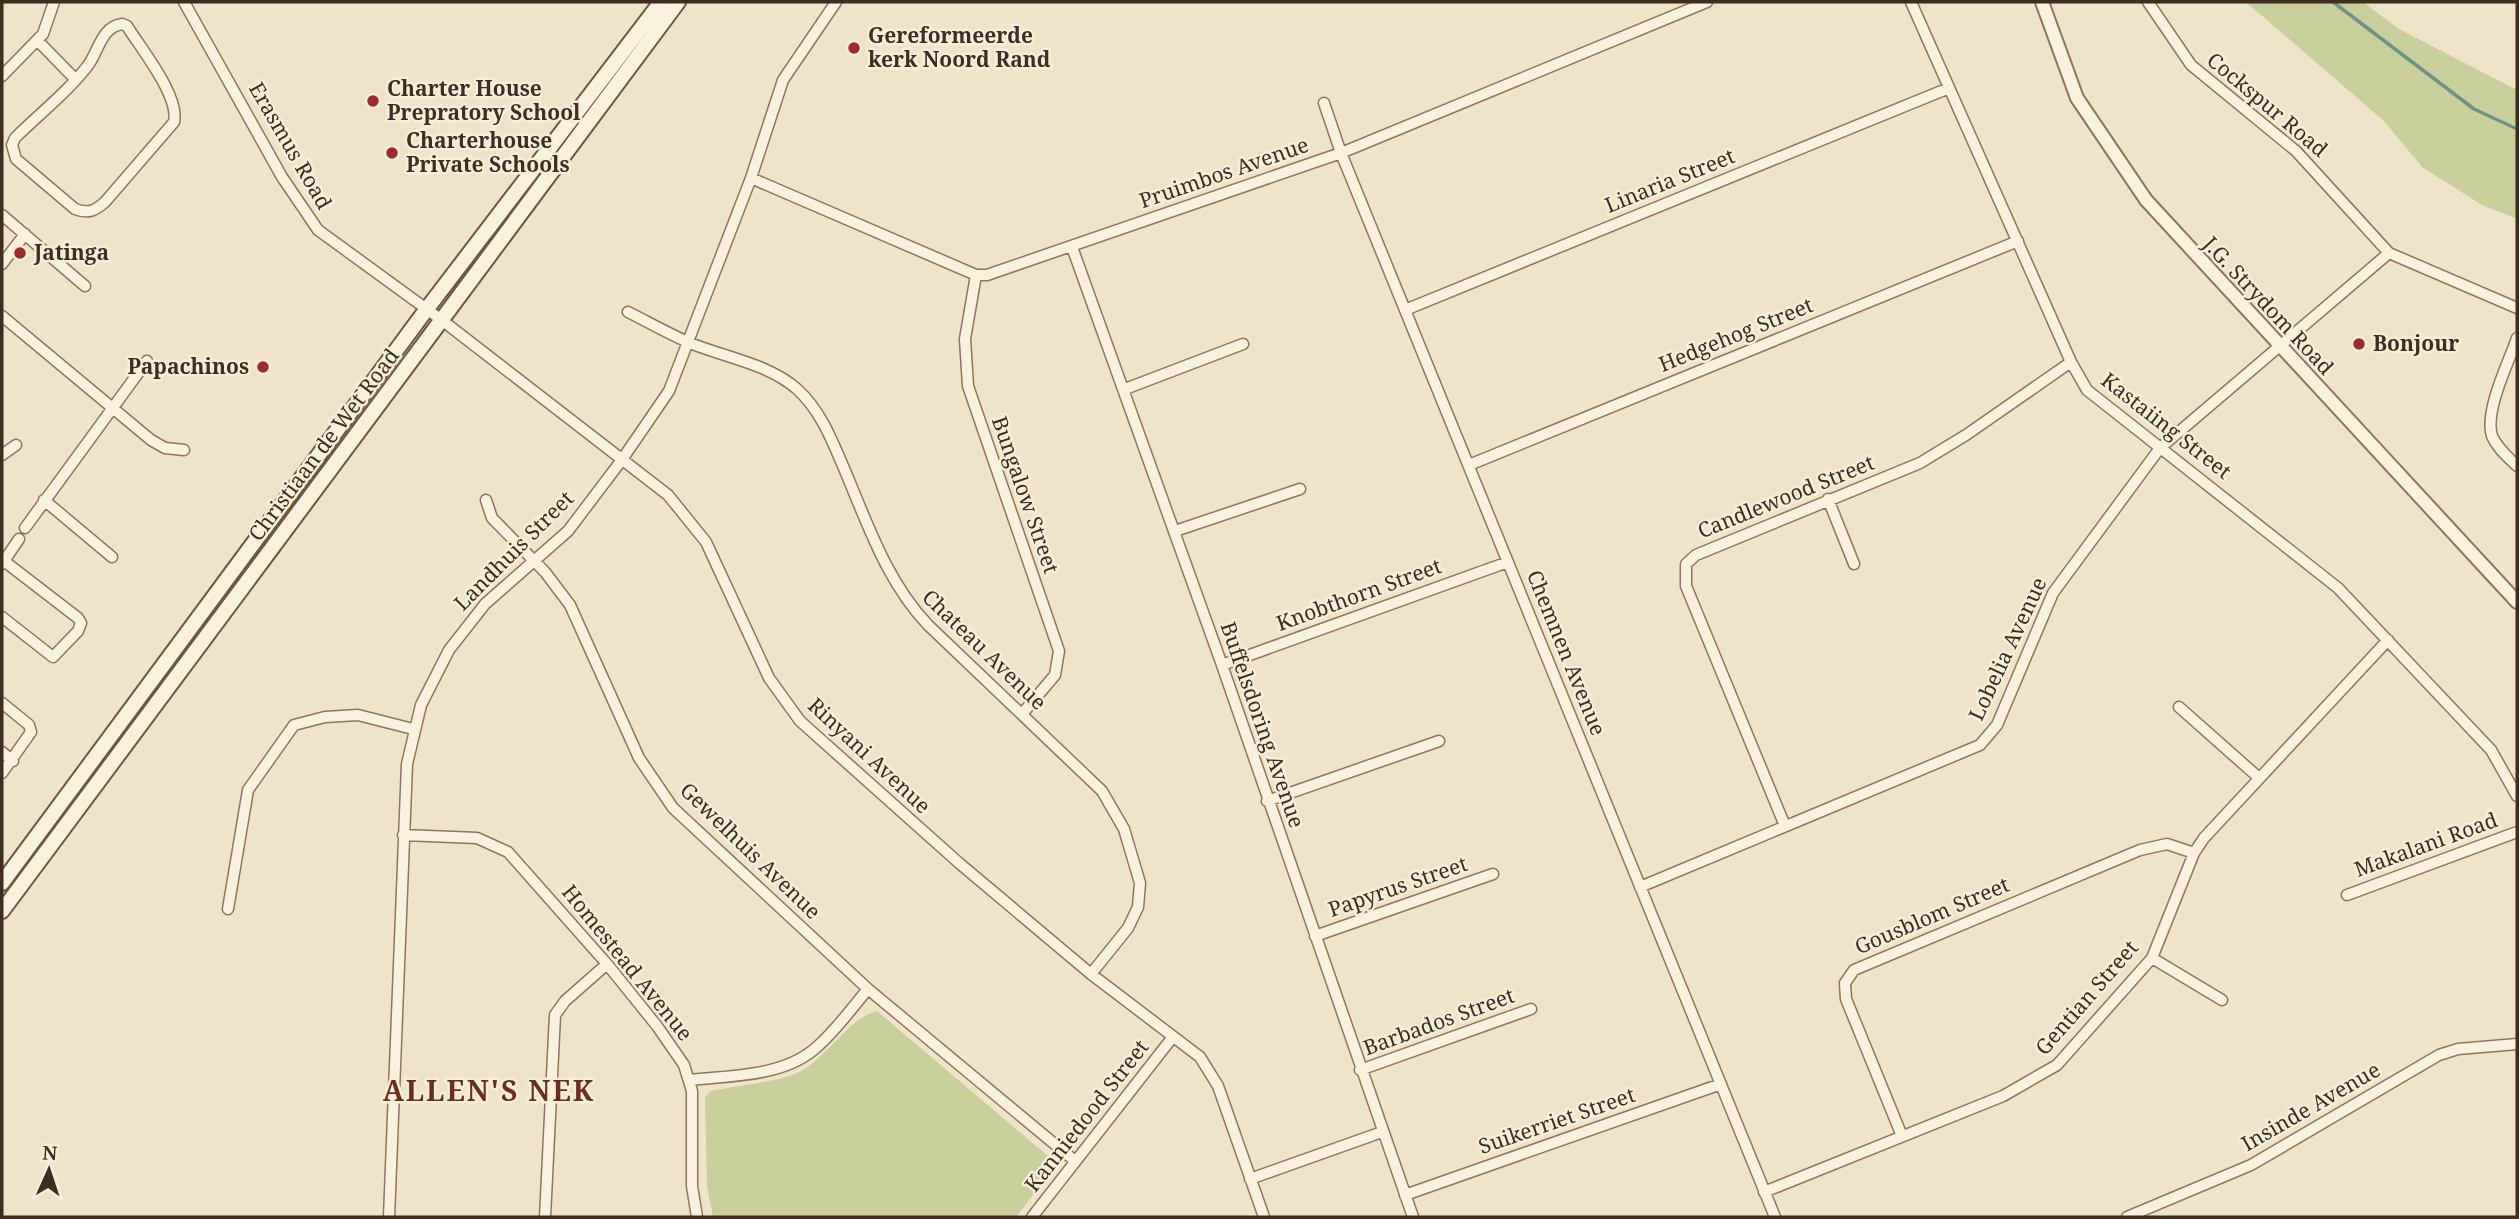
<svg xmlns="http://www.w3.org/2000/svg" width="2519" height="1219" viewBox="0 0 2519 1219" font-family="'Noto Serif',serif">
<style>
.green{fill:#c9cf9b}
.lines{fill:none;stroke-linecap:round;stroke-linejoin:round}
.stream{stroke:#6f938a;stroke-width:3.5}
.minor-casing{stroke:#8d765c;stroke-width:13}
.tertiary-casing{stroke:#8d765c;stroke-width:16}
.secondary-casing{stroke:#6f573f;stroke-width:18}
.minor{stroke:#faf1dc;stroke-width:10}
.tertiary{stroke:#faf1dc;stroke-width:12}
.secondary{stroke:#faf1dc;stroke-width:14}
.poi-dot{fill:#9e2a2b;stroke:#f7eed8;stroke-width:2.5}
.labels{text-anchor:middle;stroke-width:5;stroke-linejoin:round;paint-order:stroke}
.poi-label{font-size:21px;font-weight:bold;fill:#3d2e20;stroke:#f7eed8;text-anchor:start}
.street-label{font-size:21px;fill:#3d2e20;stroke:#f7eed8}
.district-label{font-size:28px;font-weight:bold;letter-spacing:2px;fill:#6b2e1e;stroke:#f7eed8}
</style>
<rect width="100%" height="100%" fill="#f0e4c8"/>
<!-- green -->
<path class="green" d="M2246,2H2363L2399,29L2517,90V219L2482,205L2422,167L2384,121Z
M877,1011L1049,1157L1054,1168L1016,1217H713L707,1186L705,1097L711,1091C733,1086 778,1082 797,1073C826,1060 849,1017 877,1011Z"/>
<g class="lines">
<!-- stream -->
<path class="stream" d="M2333,2L2474,109L2517,129"/>
<!-- minor casing -->
<g class="minor-casing">
<path id="minor" d="M184,2L282,177L318,230L443,321L668,495L706,542L769,678L800,721L959,863L1091,974L1200,1057L1218,1086L1264,1217
M1911,2L2071,362L2087,390L2338,588L2491,750L2517,796
M2148,2L2191,65L2296,151L2389,253L2517,308
M122,24L127,26C141,49 180,96 174,122L105,202C95,211 88,214 75,209L16,159L12,145L15,138C39,114 69,91 89,64C99,49 102,27 122,24Z
M38,41L75,79
M2,76L43,34L54,2
M1324,103L1341,153L1775,1217
M751,178L976,275H987L1341,153L1707,2
M2,215L85,286
M1072,247L1222,665L1413,1217
M2,264L25,234
M976,275L965,339L968,386L1059,651L1055,675L1022,714
M1405,310L1949,88
M628,312C648,322 669,334 690,343C724,357 769,364 797,389C820,410 831,438 843,466C867,522 886,581 928,625L1102,791L1124,829L1140,883L1138,907L1128,928L1091,974
M2,316L151,440L165,448L184,450
M2517,338C2509,362 2484,411 2492,436C2497,448 2508,457 2517,466
M1125,389L1243,344
M2,455L16,445
M1469,465L2018,241
M1828,499L1854,564
M44,500L112,557
M486,500L492,518L545,572L570,605L639,758L673,808L868,989L1075,1161
M25,528L147,361
M1175,531L1300,489
M2,564L19,539
M2,617L53,657L78,631L81,623L78,618L4,561
M1222,665L1508,562
M2,703L29,725L31,732L2,773
M2179,707L2258,777
M2,752L13,761
M1267,801L1439,741
M1785,826L1686,586V564L1696,555L1920,463L1966,435L2071,362
M403,835L477,838L508,852L607,964L657,1026L684,1065L692,1091V1186L697,1217
M1640,887L1980,745L1997,725L2053,593L2160,448L2389,253
M2347,895L2517,832
M228,909L248,790L294,725L325,717L358,715L413,729
M1315,936L1493,874
M2152,958L2222,1000
M1360,1070L1531,1009
M690,1080C733,1075 785,1077 818,1046C837,1029 852,1008 868,989
M1902,1136L1846,999L1845,983L1854,970L2140,850L2167,844L2194,853
M1250,1179L1382,1132
M1764,1192L2003,1096L2057,1065L2152,958L2194,853L2204,838L2388,640
M1405,1195L1721,1084
M389,1217L407,764L421,705L449,650L485,604L568,531L621,461L669,391L751,178L783,80L836,2
M545,1217L555,1015L565,1001L607,964
M1032,1217L1172,1038
M2127,1217L2251,1165L2439,1055L2458,1049L2517,1044"/>
</g>
<!-- tertiary casing -->
<g class="tertiary-casing">
<path id="tertiary" d="M2042,2L2077,98L2146,200L2517,602"/>
</g>
<!-- secondary casing -->
<g class="secondary-casing">
<path id="secondary" d="M2,883L426,310L661,2
M2,911L678,2"/>
</g>
<!-- minor -->
<use href="#minor" class="minor"/>
<!-- tertiary -->
<use href="#tertiary" class="tertiary"/>
<!-- secondary -->
<use href="#secondary" class="secondary"/>
</g>
<!-- markers -->
<g class="poi-dot">
<circle cx="854" cy="48" r="7"/>
<circle cx="373" cy="101" r="7"/>
<circle cx="392" cy="153" r="7"/>
<circle cx="20" cy="253" r="7"/>
<circle cx="2359" cy="344" r="7"/>
<circle cx="263" cy="367" r="7"/>
</g>
<g class="labels">
<!-- poi labels -->
<g class="poi-label">
<text x="868" y="43">Gereformeerde<tspan x="868" dy="24">kerk Noord Rand</tspan></text>
<text x="387" y="96">Charter House<tspan x="387" dy="24">Prepratory School</tspan></text>
<text x="406" y="148">Charterhouse<tspan x="406" dy="24">Private Schools</tspan></text>
<text x="34" y="260">Jatinga</text>
<text x="2373" y="351">Bonjour</text>
<text x="249" y="374" text-anchor="end">Papachinos</text>
</g>
<!-- street labels -->
<g class="street-label">
<text transform="translate(2267 105) rotate(40)" y="7">Cockspur Road</text>
<text transform="translate(290 146) rotate(60)" y="7">Erasmus Road</text>
<text transform="translate(1224 173) rotate(-19)" y="7">Pruimbos Avenue</text>
<text transform="translate(1670 181) rotate(-22)" y="7">Linaria Street</text>
<text transform="translate(2268 306) rotate(47)" y="7">J.G. Strydom Road</text>
<text transform="translate(1736 335) rotate(-22)" y="7">Hedgehog Street</text>
<text transform="translate(2166 426) rotate(38)" y="7">Kastaiing Street</text>
<text transform="translate(324 445) rotate(-53)" y="7">Christiaan de Wet Road</text>
<text transform="translate(1025 495) rotate(71)" y="7">Bungalow Street</text>
<text transform="translate(1786 497) rotate(-22)" y="7">Candlewood Street</text>
<text transform="translate(514 551) rotate(-45)" y="7">Landhuis Street</text>
<text transform="translate(1359 595) rotate(-20)" y="7">Knobthorn Street</text>
<text transform="translate(2008 649) rotate(-65)" y="7">Lobelia Avenue</text>
<text transform="translate(984 650) rotate(44)" y="7">Chateau Avenue</text>
<text transform="translate(1566 653) rotate(68)" y="7">Chemnen Avenue</text>
<text transform="translate(1262 725) rotate(71)" y="7">Buffelsdoring Avenue</text>
<text transform="translate(869 756) rotate(43)" y="7">Rinyani Avenue</text>
<text transform="translate(2426 845) rotate(-20)" y="7">Makalani Road</text>
<text transform="translate(750 851) rotate(44)" y="7">Gewelhuis Avenue</text>
<text transform="translate(1398 887) rotate(-19)" y="7">Papyrus Street</text>
<text transform="translate(1932 916) rotate(-23)" y="7">Gousblom Street</text>
<text transform="translate(627 963) rotate(51)" y="7">Homestead Avenue</text>
<text transform="translate(2087 998) rotate(-49)" y="7">Gentian Street</text>
<text transform="translate(1439 1022) rotate(-20)" y="7">Barbados Street</text>
<text transform="translate(2311 1107) rotate(-30)" y="7">Insinde Avenue</text>
<text transform="translate(1087 1116) rotate(-52)" y="7">Kanniedood Street</text>
<text transform="translate(1557 1121) rotate(-19)" y="7">Suikerriet Street</text>
</g>
<!-- district labels -->
<g class="district-label">
<text x="489" y="1101">ALLEN'S NEK</text>
</g>
</g>
<!-- border -->
<rect width="2519" height="1219" fill="none" stroke="#3d2e20" stroke-width="7"/>
<!-- north arrow -->
<g transform="translate(49 1170) rotate(3)" stroke="#f7eed8" stroke-width="5" paint-order="stroke">
<path d="M0-5L12 26L0 18L-12 26Z" fill="#3d2e20"/>
<text y="-10" font-size="19" font-weight="bold" text-anchor="middle" fill="#3d2e20">N</text>
</g>
</svg>
